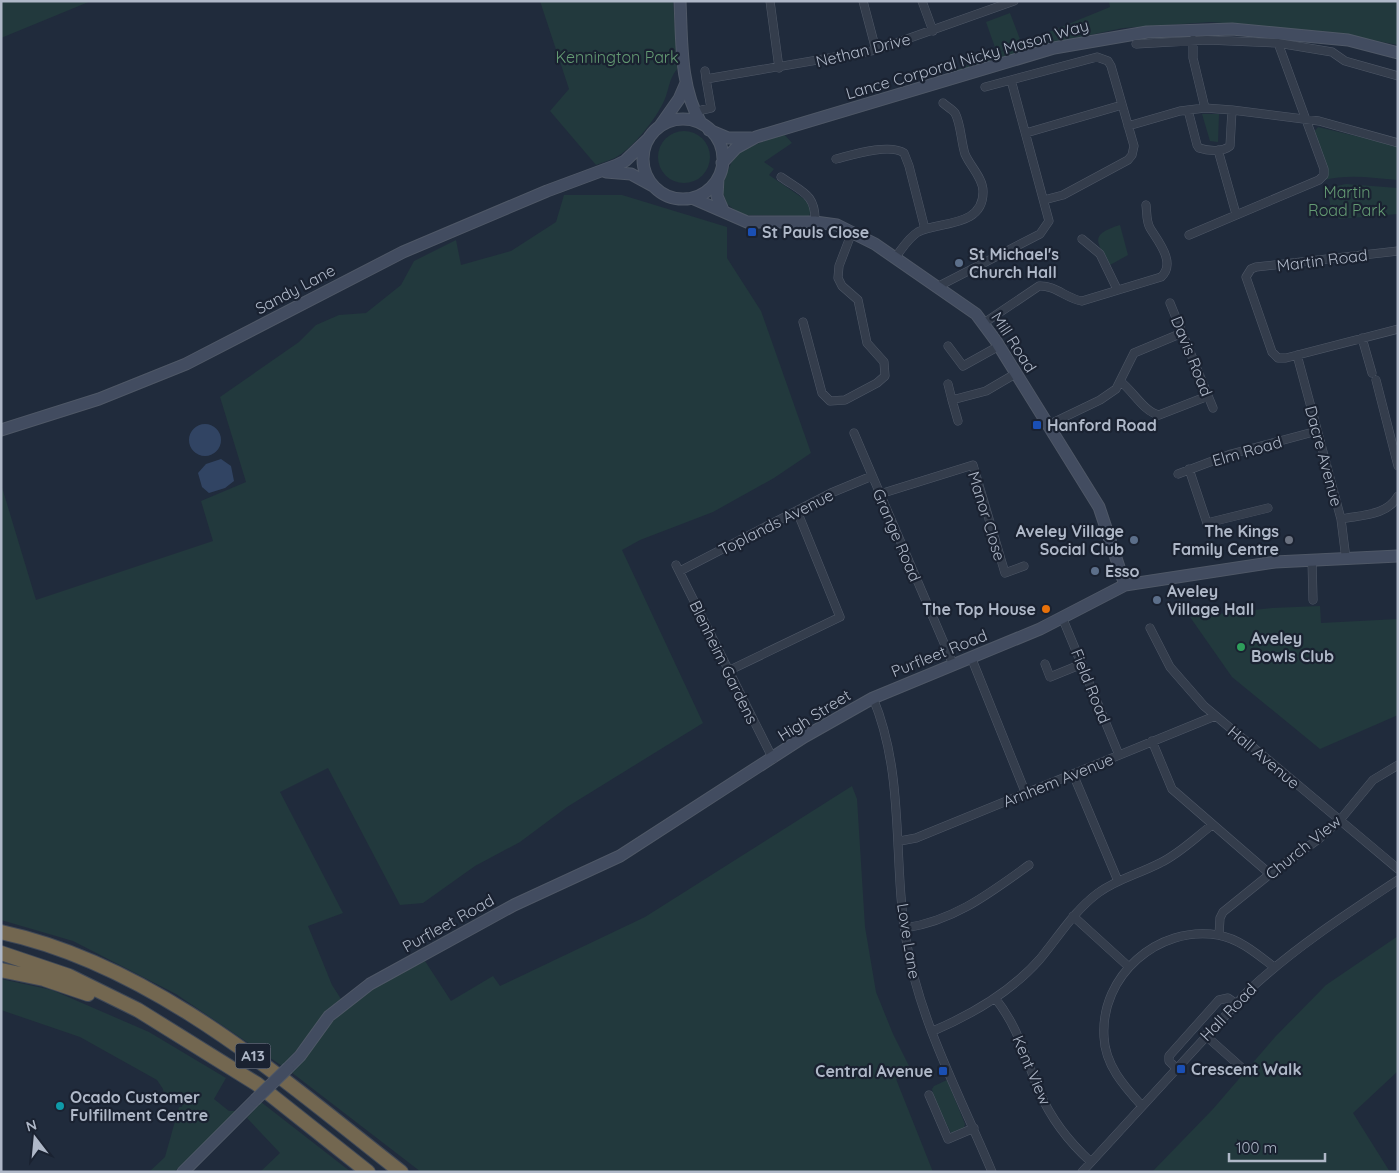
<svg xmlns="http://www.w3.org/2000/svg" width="1399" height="1173" viewBox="0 0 1399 1173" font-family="Quicksand,sans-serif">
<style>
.green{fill:#22393d}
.water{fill:#314463}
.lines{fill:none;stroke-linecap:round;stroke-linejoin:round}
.street-casing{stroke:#4f5867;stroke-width:9}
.secondary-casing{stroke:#4f5867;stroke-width:13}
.highway-casing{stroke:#3f4857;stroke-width:16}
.street{stroke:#343d4c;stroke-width:8}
.secondary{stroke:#424c60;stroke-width:11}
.highway{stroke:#736750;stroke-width:14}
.secondary-bridge-casing{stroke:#4f5867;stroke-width:13;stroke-linecap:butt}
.secondary-bridge{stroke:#424c60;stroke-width:11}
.transit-dot{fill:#1a4fb4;stroke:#1a2231;stroke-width:2}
.service-dot{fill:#5c6f8a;stroke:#1a2231;stroke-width:2}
.worship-dot{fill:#6b7280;stroke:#1a2231;stroke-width:2}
.food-dot{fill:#e8710a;stroke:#1a2231;stroke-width:2}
.leisure-dot{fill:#2e9e5b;stroke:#1a2231;stroke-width:2}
.culture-dot{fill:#0f9aa8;stroke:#1a2231;stroke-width:2}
.labels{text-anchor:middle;stroke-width:4.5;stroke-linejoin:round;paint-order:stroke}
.shield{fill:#1a2231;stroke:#828b9b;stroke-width:1}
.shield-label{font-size:15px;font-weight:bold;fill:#afb8c8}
.street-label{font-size:16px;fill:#afb8c8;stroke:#1a2231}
.park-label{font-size:16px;fill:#649b73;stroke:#1a2231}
.poi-label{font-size:16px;font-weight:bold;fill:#afb8c8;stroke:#1a2231;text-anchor:start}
</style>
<rect width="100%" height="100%" fill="#202b3c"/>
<!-- green -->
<path class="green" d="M1,1H91L1,38Z
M540,1H673L678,68C670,77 670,84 666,96C660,114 635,146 618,156C612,160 603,162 596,165L550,111L569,89Z
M1113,1H1398V45L1330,32L1211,22L1123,28L1062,41L944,75L1110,7L1109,2Z
M1010,13L1021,42L997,53L986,22Z
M1202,114H1219L1218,142L1210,141Z
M1318,127L1398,146V180C1373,178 1349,174 1324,180L1314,132Z
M658 157a26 26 0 1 1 52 0a26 26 0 1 1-52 0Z
M783,133L792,143L764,162L774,169L769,175L810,203L812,208L809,216L741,215L727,204L722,190L726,174L736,153Z
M1346,184L1398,188V214L1339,219L1331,212L1328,188Z
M564,195H622L727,227V258L761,311L811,453L774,478L713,512L640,540L622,550L703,723L567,807L520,842L475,866L423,903L400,905L328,768L280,792L343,913L308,926L332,985L341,999C317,1017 304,1045 282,1066L176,994L73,941L1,920V484L36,600L213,541L201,501L246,482L220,397L299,342L316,325L339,315L366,313L401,285L414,261L456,240L461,265L511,251L556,222Z
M1120,225L1128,255L1110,265C1097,242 1088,235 1120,225Z
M1320,606L1321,623L1398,619V715L1320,749L1232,677L1190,617L1272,608Z
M852,786L857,799L865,927L876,992L893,1034L911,1070L896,1079L933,1172H421L291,1072C309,1054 322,1032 340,1013C361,990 397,976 425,961L451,1001L493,976L500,986L645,917Z
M1398,936V1071L1353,1113L1390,1172H1152L1213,1109L1275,1037L1326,985Z
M1,979L52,990L149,1032L226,1078L214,1099L229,1111H237L174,1172H149L165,1157L179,1107H182L183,1102L164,1097L163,1089L157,1080L80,1037L1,1010Z
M947,1080L965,1124L964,1128L951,1133L935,1101L932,1089L934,1086Z
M261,1102L351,1172H260L280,1153L247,1118Z"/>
<!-- water -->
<path class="water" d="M189 440a16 16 0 1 1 32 0a16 16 0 1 1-32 0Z
M221,459L231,466L234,481L225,488L209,493L202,487L198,473L206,464Z"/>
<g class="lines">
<!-- street casing -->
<g class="street-casing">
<path id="street" d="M770,1L779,68
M863,1L876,50
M922,1L933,31
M1193,40V58L1205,108
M1278,43L1332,52L1345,61L1398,76
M1136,44L1207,40L1278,43L1324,169V175L1319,180L1189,235
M705,71L706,79L876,50L1014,1
M985,87L1097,57L1108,61L1111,66L1134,146L1132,155L1128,160L1063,195L1044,200
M702,110L711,108L706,79
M1188,110L1197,145L1199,148C1208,151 1223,152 1230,146L1232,110
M1128,126L1180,111L1205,108L1232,110L1319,121L1398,143
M1026,133L1122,105
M1218,150L1236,214
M836,159C852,155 889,143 904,153L909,166L925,229
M781,177C802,192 816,194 815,222
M1082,239L1100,254L1117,289
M1398,251L1256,267L1251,269L1246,277L1272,352L1278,358H1286L1398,329
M895,258C902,249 908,238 918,232C938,221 984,228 983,191C983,178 970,166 965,154C961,142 961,124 955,113C952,109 946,106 943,103
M939,286L1040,234L1049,221L1011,80
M1170,303L1213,408
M803,322L822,393L830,401L845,400L877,383L885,376L884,362L867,343L858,300L842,286L838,278L839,266L852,232
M984,323L1039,286C1055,285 1067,299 1082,301L1161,277C1177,263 1157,240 1150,228C1146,221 1147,212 1146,205
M1362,338L1372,373
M948,346L963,366L999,346
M1297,355L1341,519L1346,559
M1376,380L1398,466
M1121,382C1133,391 1144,412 1159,415L1208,396
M948,384L952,400
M958,421L952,400L986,391L1015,374
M1048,425L1100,400L1116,389L1134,353L1182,333
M854,433L953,664
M1189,469L1207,523L1268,508
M1178,474L1231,454L1317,431
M880,494L973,465L1005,573L1024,566
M1341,519C1361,515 1387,516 1398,496
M1312,560L1313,600
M676,565L773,759
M680,571L831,493L872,476
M1062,617L1119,755
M1150,628L1170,667L1204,706L1398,869
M971,657L1026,794
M1045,664L1050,677L1082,664
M728,671L840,617L797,511
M873,698C906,777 892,863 907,945C920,1022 962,1100 992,1172
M1152,741L1172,789L1270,874
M1073,774L1118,881
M900,841L916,838L1215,716
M1073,916L1129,967
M905,928C954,921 990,893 1029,865
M1219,935L1220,918L1223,912L1270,874L1320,838L1340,820L1373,780L1398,765
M995,998C1019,1028 1025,1057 1039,1091C1051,1119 1069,1142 1091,1162
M933,1031C973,1014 1011,992 1040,959C1059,936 1074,911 1098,893C1117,879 1139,874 1160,863C1179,854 1195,838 1212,825
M1205,1035L1242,1068
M1176,1068L1169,1061V1056L1219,1000L1228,998L1235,1003
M929,1095L948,1139L974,1128
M1142,1106C1124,1086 1105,1065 1104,1037C1100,976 1158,925 1218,935C1240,939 1257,954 1274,967
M1082,1172L1248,991C1294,948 1345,915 1398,880"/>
</g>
<!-- secondary casing -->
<g class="secondary-casing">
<path id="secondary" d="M680,1C682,42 680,88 701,123
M643 159a40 40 0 1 1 80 0a40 40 0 1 1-80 0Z
M660,126L679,99L686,83
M709,130L728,138H751
M722,163L736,148L756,137L1054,48L1147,32L1232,29L1348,40L1398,53
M606,172L631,174L653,186
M718,178L717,196L723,210
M692,198L747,222H815L837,225L875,244L976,314L996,341L1099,507L1125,585
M1,430L99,399L186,364L403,252L547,191L617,165L625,161L648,139
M288,1068L300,1056L329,1016L370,984L514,905L620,856L804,737L873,698L1040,629L1125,585L1275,562L1398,556
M183,1172L255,1100"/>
</g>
<!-- highway casing -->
<g class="highway-casing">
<path id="highway" d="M1,932C154,965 282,1079 401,1172
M1,953L69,976L138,1010L257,1084L368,1172
M1,970L44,979L88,994"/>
</g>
<!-- street -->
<use href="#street" class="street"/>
<!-- secondary -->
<use href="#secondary" class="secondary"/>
<!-- highway -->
<use href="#highway" class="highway"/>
<!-- secondary-bridge casing -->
<g class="secondary-bridge-casing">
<path id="secondary-bridge" d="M255,1100L288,1068"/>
</g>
<!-- secondary-bridge -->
<use href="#secondary-bridge" class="secondary-bridge"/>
</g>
<!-- markers -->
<g class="transit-dot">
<rect x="747" y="227" width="10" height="10" rx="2.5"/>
<rect x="1032" y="420" width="10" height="10" rx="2.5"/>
<rect x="1176" y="1064" width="10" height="10" rx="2.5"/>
<rect x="938" y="1066" width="10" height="10" rx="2.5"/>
</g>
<g class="service-dot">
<circle cx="959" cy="263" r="5"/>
<circle cx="1134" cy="540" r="5"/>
<circle cx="1095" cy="571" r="5"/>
<circle cx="1157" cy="600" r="5"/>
</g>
<circle class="worship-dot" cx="1289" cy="540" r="5"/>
<circle class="food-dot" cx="1046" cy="609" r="5"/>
<circle class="leisure-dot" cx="1241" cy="647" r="5"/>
<circle class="culture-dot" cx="60" cy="1106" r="5"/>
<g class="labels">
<!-- shield labels -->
<rect class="shield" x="235.5" y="1043.5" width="35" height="25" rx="4"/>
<g class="shield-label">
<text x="253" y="1061">A13</text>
</g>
<!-- street labels -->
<g class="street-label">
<text transform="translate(863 50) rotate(-14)" y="6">Nethan Drive</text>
<text transform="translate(967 59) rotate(-16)" y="6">Lance Corporal Nicky Mason Way</text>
<text transform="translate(1322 260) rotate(-7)" y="6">Martin Road</text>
<text transform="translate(295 289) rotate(-28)" y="6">Sandy Lane</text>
<text transform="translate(1014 342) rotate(57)" y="6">Mill Road</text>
<text transform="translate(1192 356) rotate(68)" y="6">Davis Road</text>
<text transform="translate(1247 451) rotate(-16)" y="6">Elm Road</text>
<text transform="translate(1324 456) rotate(75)" y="6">Dacre Avenue</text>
<text transform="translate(987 516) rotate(73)" y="6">Manor Close</text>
<text transform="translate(776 522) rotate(-27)" y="6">Toplands Avenue</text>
<text transform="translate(897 535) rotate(67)" y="6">Grange Road</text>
<text transform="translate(939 653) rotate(-22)" y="6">Purfleet Road</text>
<text transform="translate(724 662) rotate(64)" y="6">Blenheim Gardens</text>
<text transform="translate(1091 686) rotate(68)" y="6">Field Road</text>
<text transform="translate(814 715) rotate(-32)" y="6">High Street</text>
<text transform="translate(1264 757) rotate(40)" y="6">Hall Avenue</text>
<text transform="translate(1058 780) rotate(-22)" y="6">Arnhem Avenue</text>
<text transform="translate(1303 847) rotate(-39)" y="6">Church View</text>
<text transform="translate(448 923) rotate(-29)" y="6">Purfleet Road</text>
<text transform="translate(909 941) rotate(81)" y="6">Love Lane</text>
<text transform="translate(1228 1012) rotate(-46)" y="6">Hall Road</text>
<text transform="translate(1032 1070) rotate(67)" y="6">Kent View</text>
</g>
<!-- park labels -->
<g class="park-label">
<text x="617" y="63">Kennington Park</text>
<text x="1347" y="198">Martin<tspan x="1347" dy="18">Road Park</tspan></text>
</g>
<!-- poi labels -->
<g class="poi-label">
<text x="762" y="238">St Pauls Close</text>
<text x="969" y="260">St Michael's<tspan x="969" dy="18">Church Hall</tspan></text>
<text x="1047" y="431">Hanford Road</text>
<text x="1124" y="537" text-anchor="end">Aveley Village<tspan x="1124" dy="18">Social Club</tspan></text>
<text x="1279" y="537" text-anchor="end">The Kings<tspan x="1279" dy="18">Family Centre</tspan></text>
<text x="1105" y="577">Esso</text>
<text x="1167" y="597">Aveley<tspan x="1167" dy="18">Village Hall</tspan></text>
<text x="1036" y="615" text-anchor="end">The Top House</text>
<text x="1251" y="644">Aveley<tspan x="1251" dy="18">Bowls Club</tspan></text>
<text x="1191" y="1075">Crescent Walk</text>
<text x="933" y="1077" text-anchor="end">Central Avenue</text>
<text x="70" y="1103">Ocado Customer<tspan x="70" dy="18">Fulfillment Centre</tspan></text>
</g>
</g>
<!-- border -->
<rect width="1399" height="1173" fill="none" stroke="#afb8c8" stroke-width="5"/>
<!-- north arrow -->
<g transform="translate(35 1138) rotate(344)" stroke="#1a2231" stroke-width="4" paint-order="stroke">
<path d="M0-4L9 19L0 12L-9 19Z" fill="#afb8c8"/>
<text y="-8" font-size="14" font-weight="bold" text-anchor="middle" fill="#afb8c8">N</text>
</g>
<!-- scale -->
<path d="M1229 1153v8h96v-8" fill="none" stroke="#afb8c8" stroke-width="2.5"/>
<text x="1236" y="1153" font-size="15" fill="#afb8c8" stroke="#1a2231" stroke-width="4" paint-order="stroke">100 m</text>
</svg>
